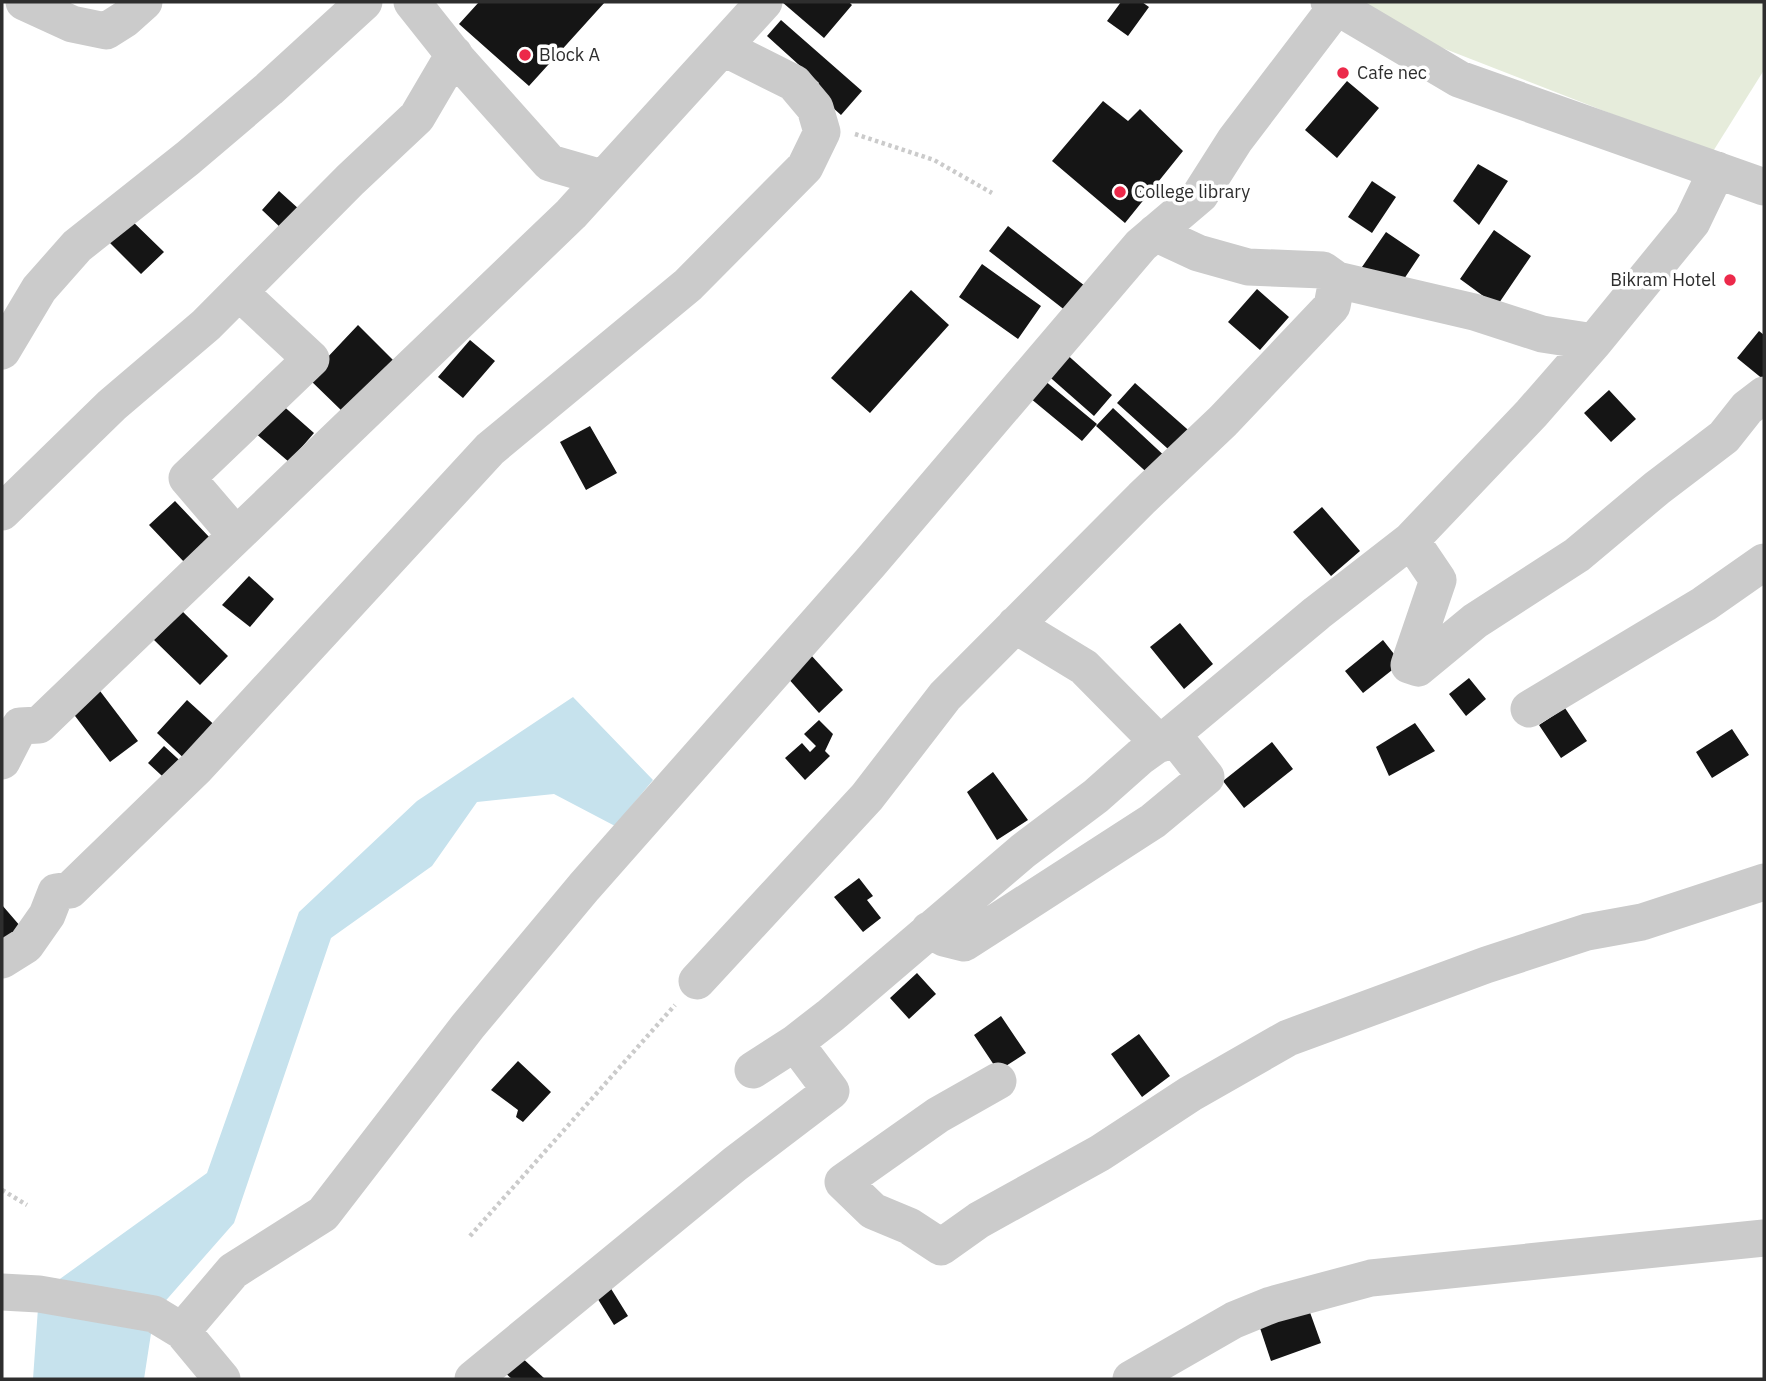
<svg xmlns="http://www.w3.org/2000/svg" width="1766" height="1381" viewBox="0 0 1766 1381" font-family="'IBM Plex Sans',sans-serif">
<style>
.green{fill:#e6ecdb}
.water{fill:#c6e2ed}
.building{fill:#151515}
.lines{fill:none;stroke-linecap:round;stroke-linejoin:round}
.path{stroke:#cbcbcb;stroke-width:4.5;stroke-dasharray:3.5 3.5;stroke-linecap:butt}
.minor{stroke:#cbcbcb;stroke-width:37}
.poi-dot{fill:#ec294a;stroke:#fff;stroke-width:2.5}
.labels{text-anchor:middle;stroke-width:7;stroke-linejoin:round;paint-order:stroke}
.poi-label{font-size:18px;fill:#2e2e2e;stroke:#fff;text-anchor:start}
</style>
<rect width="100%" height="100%" fill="#fff"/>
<!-- green -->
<path class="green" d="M1351,2H1764V70L1712,153L1386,26Z"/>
<!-- water -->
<path class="water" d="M573,697L653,780L615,826L554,794L477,802L432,866L331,938L234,1223L154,1314L144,1379H33L39,1294L207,1173L299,912L417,801Z"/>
<!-- building -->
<path class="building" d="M479,2H605L529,86L459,24Z
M782,2H849L852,5L824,38Z
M1121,2H1142L1149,7L1128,36L1107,21Z
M781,20L862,91L841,115L813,90L819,83L767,36Z
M1347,81L1379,108L1337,158L1305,130Z
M1103,101L1128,121L1140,109L1183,151L1125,223L1052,161Z
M1478,164L1508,181L1479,225L1453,201Z
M1372,181L1396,197L1372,233L1348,217Z
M279,191L300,210L282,229L262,210Z
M128,217L164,252L141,274L106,239Z
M1008,226L1094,293L1075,318L989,251Z
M1494,230L1531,256L1497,306L1460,279Z
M1386,232L1420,255L1396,291L1362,267Z
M982,264L1041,306L1018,339L959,297Z
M1257,289L1289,317L1260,350L1228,322Z
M911,290L949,325L870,413L831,378Z
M358,325L394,361L344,413L308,378Z
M1759,331L1764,335V380L1737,358Z
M470,340L495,361L463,398L438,377Z
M1063,351L1112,395L1094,416L1044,372Z
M1044,380L1097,424L1082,441L1030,398Z
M1135,383L1195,436L1177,457L1117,403Z
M1609,390L1636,419L1611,442L1584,413Z
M280,403L314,433L289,462L254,432Z
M1113,408L1170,461L1154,479L1096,426Z
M590,426L617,473L586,490L560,442Z
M175,501L211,539L185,563L149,525Z
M1322,507L1360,551L1331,576L1293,532Z
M249,576L274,599L250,627L222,605Z
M181,610L228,656L200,685L153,639Z
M1180,623L1213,664L1184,689L1150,647Z
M1383,640L1401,663L1363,693L1345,671Z
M810,654L843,690L819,713L786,676Z
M1469,678L1486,699L1466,716L1449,694Z
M97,687L138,741L110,762L69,708Z
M187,700L220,730L189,763L157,733Z
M1565,708L1587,741L1561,758L1539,725Z
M819,720L833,734L825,751L830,756L805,780L785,758L802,743L810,752L816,746L804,734Z
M1415,723L1435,751L1389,776L1376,747Z
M1732,729L1749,755L1712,778L1696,752Z
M1272,742L1293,769L1244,808L1223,781Z
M164,746L189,769L173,786L148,763Z
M993,772L1028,820L997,840L967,792Z
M859,878L873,896L867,900L881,918L863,932L834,897Z
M2,905L27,934L2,956Z
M917,973L936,994L909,1019L890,998Z
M1001,1016L1026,1053L998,1071L974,1035Z
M1139,1034L1170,1076L1142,1097L1111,1054Z
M518,1061L551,1092L523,1122L516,1117L518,1110L491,1090Z
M605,1279L628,1316L614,1325L591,1288Z
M1307,1304L1321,1343L1271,1361L1258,1322Z
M518,1354L545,1379H512L502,1370Z"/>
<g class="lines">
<!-- path -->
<path class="path" d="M855,134L934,160L992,193
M2,1190L27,1205
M470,1236L675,1005"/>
<!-- minor -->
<path class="minor" d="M24,2L72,24L106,31L125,19L144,2
M412,2L458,60L550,163L602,178
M1329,2L1459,79L1764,187
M1337,280L1474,312L1542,334L1594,342
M2,351L39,289L77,246L188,158L269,89L364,2
M2,512L112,405L206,325L350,180L417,117L454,54
M235,534L187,478L311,359L239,292
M1411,540L1438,580L1409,665L1418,668L1475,621L1577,555L1657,488L1724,437L1747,408L1764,395
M1015,625L1084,667L1160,744
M1529,709L1704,604L1764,562
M2,761L20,726L39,725L571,214L764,2
M929,930L944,938L964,943L1153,821L1206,777L1172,734
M2,960L26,945L47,915L56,892L70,890L196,768L490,449L688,285L805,167L822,132L815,108L794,83L724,48
M697,981L867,797L945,696L1142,498L1223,421L1332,306L1337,280L1323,270L1248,267L1198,253L1155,233
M753,1070L795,1043L831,1015L1023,851L1096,796L1140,757L1172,734L1317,613L1411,540L1531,414L1594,342L1692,222L1717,170
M998,1081L938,1115L843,1182L873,1211L909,1226L941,1247L979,1220L1100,1153L1190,1094L1288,1038L1486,965L1587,932L1642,922L1764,882
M2,1292L39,1294L154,1314L182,1331L233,1271L323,1214L468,1026L584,887L870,563L1141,245L1200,195L1235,140L1337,6
M182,1331L222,1379
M473,1379L735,1164L831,1091L795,1043
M1131,1379L1234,1320L1271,1305L1371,1278L1764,1238"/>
</g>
<!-- markers -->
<g class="poi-dot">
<circle cx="525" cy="55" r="7"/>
<circle cx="1343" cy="73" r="7"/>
<circle cx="1120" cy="192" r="7"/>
<circle cx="1730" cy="280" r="7"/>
</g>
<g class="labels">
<!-- poi labels -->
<g class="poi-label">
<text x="539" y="61">Block A</text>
<text x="1357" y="79">Cafe nec</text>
<text x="1134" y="198">College library</text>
<text x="1716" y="286" text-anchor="end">Bikram Hotel</text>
</g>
</g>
<!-- border -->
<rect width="1766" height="1381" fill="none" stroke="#2e2e2e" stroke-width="7"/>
</svg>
